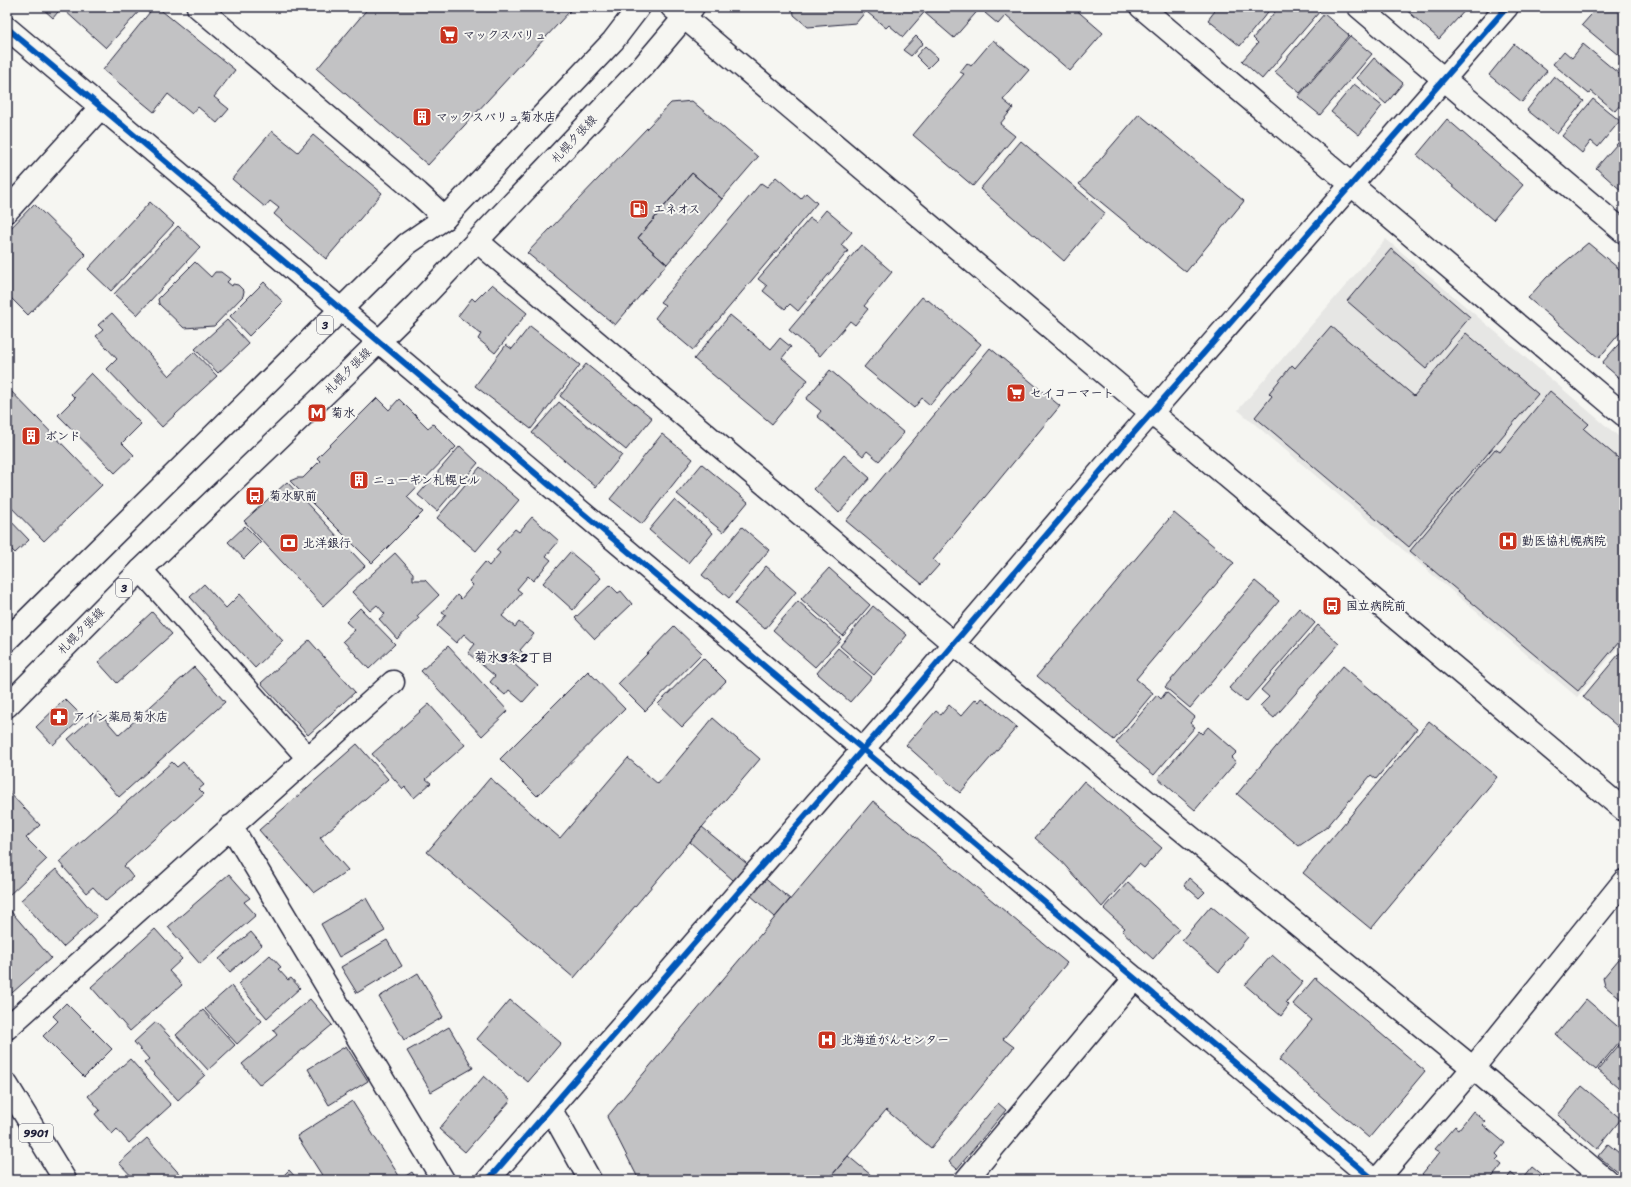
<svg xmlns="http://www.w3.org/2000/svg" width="1631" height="1187" viewBox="0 0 1631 1187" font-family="Sriracha,'Klee One',sans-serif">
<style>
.built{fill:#e6e6e4}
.building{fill:#c2c2c4;stroke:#22223b}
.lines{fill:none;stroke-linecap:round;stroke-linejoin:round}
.minor-casing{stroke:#22223b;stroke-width:25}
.major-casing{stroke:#22223b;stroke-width:25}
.minor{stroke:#f6f6f2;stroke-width:22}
.major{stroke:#f6f6f2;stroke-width:22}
.cycleway-casing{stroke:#f6f6f2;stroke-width:8}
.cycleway{stroke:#0057b8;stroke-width:6}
.labels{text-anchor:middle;stroke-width:4;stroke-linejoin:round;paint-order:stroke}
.shield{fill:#f6f6f2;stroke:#626272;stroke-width:1}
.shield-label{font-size:11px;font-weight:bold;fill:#22223b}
.poi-label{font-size:12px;font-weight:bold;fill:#22223b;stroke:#f6f6f2;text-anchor:start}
.street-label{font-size:12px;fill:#22223b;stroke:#f6f6f2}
.neighbourhood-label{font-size:13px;font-weight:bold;fill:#22223b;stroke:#f6f6f2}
</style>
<rect width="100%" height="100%" fill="#f6f6f2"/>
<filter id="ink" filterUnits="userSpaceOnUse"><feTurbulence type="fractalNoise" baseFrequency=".025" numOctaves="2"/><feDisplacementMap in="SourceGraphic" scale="8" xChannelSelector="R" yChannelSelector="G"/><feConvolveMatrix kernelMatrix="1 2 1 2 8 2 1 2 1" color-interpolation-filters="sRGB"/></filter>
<g filter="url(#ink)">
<!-- built -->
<path class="built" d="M1386,239L1624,441V640L1577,697L1238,410Z"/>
<!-- building -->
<path class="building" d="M41,7H62L53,18Z
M66,7H143L106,48L64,10Z
M154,7H157L235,70L214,97L229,109L217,123L198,107L192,114L168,94L154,112L103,70Z
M369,7H569L570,11L428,165L317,69Z
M793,7H861L866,11L856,23L808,27L794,15Z
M861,7H927L928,8L903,37L889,25L886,28Z
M930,7H981L954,38L925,13Z
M990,7H1073L1103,33L1070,71L1006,15L998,24L985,13Z
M1218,7H1272L1240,46L1208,20Z
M1279,7H1316L1320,11L1262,79L1242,61L1258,43L1253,38Z
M1403,7H1468L1439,39Z
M1598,7H1624V70L1619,65L1623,59L1582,25Z
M1324,14L1349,35L1300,93L1275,72Z
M916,36L923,43L911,56L903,50Z
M1350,36L1372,54L1320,115L1298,97Z
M993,40L1029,70L1003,100L1013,108L1000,124L1015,136L973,186L913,135L964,74L960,72L967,63L971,66Z
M1514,44L1547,71L1522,102L1489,75Z
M1583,44L1624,78V100L1615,111L1591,91L1589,94L1553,64L1564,51L1572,58Z
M925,46L938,58L928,68L916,56Z
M1374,58L1403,83L1386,104L1357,78Z
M1554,76L1584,101L1557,134L1527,110Z
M1354,84L1382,106L1359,135L1331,112Z
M1593,99L1620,121L1598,147L1591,141L1582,153L1562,136Z
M692,101L758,157L722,199L692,173L638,238L667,264L615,325L527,253L671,103Z
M1139,114L1244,201L1186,272L1079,184Z
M1447,119L1523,185L1493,220L1417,155Z
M272,131L298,152L313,135L382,193L326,259L274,214L279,208L270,201L265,207L232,179Z
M1624,136V193L1596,168Z
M1021,141L1105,213L1064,261L980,189Z
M692,173L722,199L667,264L638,238Z
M776,177L801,199L806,193L817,203L693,350L655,318L665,305L660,302L761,183L767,187Z
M150,202L174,224L111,291L88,269Z
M34,204L86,255L28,315L7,294V232Z
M826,210L852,232L841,245L848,251L798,311L790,304L785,309L763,291L767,286L758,279L810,218L816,222Z
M178,226L200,247L137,315L114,294Z
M1588,243L1624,273V328L1599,358L1528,298L1547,277Z
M861,245L892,272L864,306L868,309L855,325L850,321L820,356L789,330Z
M1391,249L1470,317L1426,369L1347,301Z
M195,262L211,277L215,272H221L230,279L227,282L232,286L233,284L238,285L244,291L243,296L214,326L184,328L159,304L158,299Z
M264,282L283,302L249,336L230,316Z
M492,284L527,313L495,353L478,339L481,334L458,316L472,298L475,301Z
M922,297L927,301L928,300L981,344L930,405L922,398L914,408L864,367Z
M112,313L169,376L194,352L217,376L162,427L107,369L117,359L96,336L103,330L98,325Z
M730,315L771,349L780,338L791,347L782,358L808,380L772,424L694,359Z
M227,320L249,344L218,373L195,349Z
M530,326L580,365L531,429L475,386L506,345L512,349Z
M1331,326L1414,396L1466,333L1538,394L1409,547L1255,417L1272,396L1269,393L1292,365L1295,368Z
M1624,338V382L1602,363Z
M990,348L1060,406L933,560L939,565L922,584L846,521Z
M586,364L652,418L626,450L560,396Z
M830,370L904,433L879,461L867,451L863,456L817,416L821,411L806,399Z
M91,373L141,424L122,443L134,455L115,473L58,415L75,398L71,394Z
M7,387L102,485L44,541L7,503Z
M1550,391L1589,424L1584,429L1624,463V636L1578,691L1410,551L1495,449L1500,452Z
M377,398L389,410L399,399L428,428L433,424L456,447L407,497L423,512L372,563L290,481L297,478H303L320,461L317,458Z
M559,402L622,455L596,487L532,433Z
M662,434L693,459L642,524L610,499Z
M460,446L478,463L437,511L418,495Z
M844,455L870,478L839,513L814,489Z
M702,464L748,502L723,532L677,494Z
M480,467L519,500L476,551L437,518Z
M287,482L365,566L323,606L244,521Z
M674,500L713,533L688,563L649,530Z
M1174,513L1234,563L1136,679L1153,693L1114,740L1037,676Z
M7,517L29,540L15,553L11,549L7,553Z
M532,517L559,541L546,556L551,560L533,581L528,576L517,589L522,593L502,616L515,627L519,622L534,634L520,650L524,654L515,665L538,685L523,702L509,690L505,695L490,682L495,676L468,653L475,644L464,634L456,643L437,626L446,615L442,613L457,595L461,599L473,585L469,581L485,562L489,566L500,553L496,550L515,529L519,532Z
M245,526L261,542L244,559L228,542Z
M742,527L769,550L729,598L702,575Z
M570,552L601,578L573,610L543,583Z
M395,553L413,573V580H425L439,595L417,616L419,619L397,639L379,619L385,614L377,605L370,611L352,592Z
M766,566L796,592L765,629L735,604Z
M829,568L870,605L843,636L801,599Z
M1255,581L1279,601L1190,708L1165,687Z
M204,584L226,608L240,594L283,641L255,668L190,597Z
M610,585L618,593L621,591L632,604L595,639L575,618Z
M798,601L841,639L815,667L773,630Z
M873,606L907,635L874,675L840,646Z
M360,608L395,644L369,669L343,641L355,630L346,622Z
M1299,608L1315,623L1246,702L1229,688Z
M152,612L172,634L117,683L98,662Z
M1318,625L1339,644L1274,718L1260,706L1269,697L1261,690Z
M674,626L702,653L645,711L618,684Z
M309,640L355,692L308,735L261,683Z
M448,646L508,711L482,736L421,671Z
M838,648L872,677L850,702L817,673Z
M1624,648V732L1583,697Z
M703,658L726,681L682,727L658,704Z
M1343,666L1417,729L1376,779L1371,775L1327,827L1299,846L1237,794Z
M194,667L225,702L119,797L68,739L99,712L119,735Z
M588,671L625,709L537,796L500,759Z
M1166,692L1195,717L1190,723L1195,727L1154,775L1116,743L1157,695L1161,699Z
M982,698L1017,727L960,793L906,745L936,711L941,715L949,705L961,716L976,699L979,702Z
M65,699L83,717L53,745L36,727Z
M429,704L465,745L426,779L431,783L414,798L405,787L403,789L372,754Z
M713,718L760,759L574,978L427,852L490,778L560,838L628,758L658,784Z
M1429,721L1497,777L1371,929L1303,873Z
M1208,727L1237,752L1231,758L1236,762L1195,810L1158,778L1199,731L1202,734Z
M357,744L388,779L320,838L348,870L314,893L259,830Z
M172,762L177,767L183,762L204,785L199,789L204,794L124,866L133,877L106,901L93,887L86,893L59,862Z
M1084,781L1162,848L1144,868L1139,864L1102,907L1059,859L1035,838Z
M7,790L40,825L26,838L47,859L7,897Z
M873,801L1067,963L1003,1039L1014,1047L931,1148L886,1110L828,1180H639L607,1117Z
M702,827L790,899L775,917L690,842Z
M56,869L97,917L63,947L21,900Z
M229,874L250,898L244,902L256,915L200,964L168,927Z
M1189,878L1205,892L1199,898L1184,885Z
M1128,882L1179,929L1153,959L1122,931L1125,928L1104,909Z
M366,898L385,931L339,957L321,924Z
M1211,906L1248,937L1219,972L1182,940Z
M8,908L51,958L12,993L7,985Z
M155,929L182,959L169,971L182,985L130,1031L91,987Z
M251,932L262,945L230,972L219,959Z
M387,940L402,966L357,993L341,967Z
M1624,953V1002L1605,986L1603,978Z
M270,955L281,967L278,969L288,980L291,978L300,988L267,1018L238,984Z
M1272,955L1303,982L1286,1002L1289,1005L1281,1016L1245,985Z
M418,973L443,1017L404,1040L379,997Z
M1315,978L1425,1071L1369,1138L1279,1060L1312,1020L1293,1004Z
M231,986L262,1021L237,1044L205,1009Z
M310,999L332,1025L260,1085L242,1064L277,1035L273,1030Z
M1586,999L1624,1032V1036L1596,1070L1556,1035Z
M510,1000L561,1043L528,1082L477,1039Z
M66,1003L112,1049L84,1077L43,1036L58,1021L53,1016Z
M203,1010L235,1045L208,1070L176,1035Z
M156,1022L205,1075L178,1100L144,1063L149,1059L134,1042Z
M449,1027L473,1068L431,1092L407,1051Z
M1624,1039V1092L1598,1070Z
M346,1046L368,1081L329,1105L308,1069Z
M130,1059L171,1105L129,1143L117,1129L112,1134L95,1114L100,1110L88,1096Z
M484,1076L511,1100L465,1152L439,1129Z
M1582,1086L1621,1119L1597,1149L1558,1115Z
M352,1101L401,1179L412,1172L417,1180H325L297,1136Z
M998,1103L1006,1110L957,1169L949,1162Z
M1473,1111L1486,1122L1483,1125L1505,1143L1496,1154L1499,1157L1496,1160L1502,1165L1490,1180H1428L1422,1174L1440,1152L1435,1149L1455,1126L1459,1129Z
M147,1138L185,1180H135L119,1163Z
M1608,1144L1624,1157V1177L1598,1156Z
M848,1156L877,1180H828Z
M1532,1167L1548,1180H1506L1511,1173L1518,1179L1521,1176L1523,1178Z
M289,1170L298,1180H279Z
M544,1173L551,1180H536Z"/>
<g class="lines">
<!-- minor casing -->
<g class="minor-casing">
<path id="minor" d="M198,7L418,193L445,218
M672,7L1116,383L1624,810
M1141,7L1624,415
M1359,7L1624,232
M7,28L1374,1180
M7,211L101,107
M477,241L953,643L1473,1068L1606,1180
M141,570L308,758
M231,826L443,1180
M7,1028L393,682
M550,1108L590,1180
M488,1180L879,731L1124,444L1507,7
M966,1180L1135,978
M1377,1180L1473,1068L1624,881"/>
</g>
<!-- major casing -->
<g class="major-casing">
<path id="major" d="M7,640L407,244L445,218L613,41L639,7
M7,706L141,570L346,374L416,305L644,65L693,7
M7,1085L65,1180"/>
</g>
<!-- minor -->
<use href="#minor" class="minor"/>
<!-- major -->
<use href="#major" class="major"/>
<!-- cycleway casing -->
<g class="cycleway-casing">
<path id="cycleway" d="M7,28L1374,1180
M488,1180L879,731L1124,444L1507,7"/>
</g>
<!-- cycleway -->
<use href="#cycleway" class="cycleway"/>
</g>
</g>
<!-- icons -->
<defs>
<g id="supermarket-square" transform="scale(1)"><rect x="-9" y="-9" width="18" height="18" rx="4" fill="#c8321e" stroke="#f6f6f2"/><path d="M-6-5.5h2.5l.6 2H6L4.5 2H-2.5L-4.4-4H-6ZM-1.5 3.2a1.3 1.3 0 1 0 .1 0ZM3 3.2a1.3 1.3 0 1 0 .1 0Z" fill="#fff"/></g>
<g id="building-square" transform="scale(1)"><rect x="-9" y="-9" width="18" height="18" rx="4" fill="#c8321e" stroke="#f6f6f2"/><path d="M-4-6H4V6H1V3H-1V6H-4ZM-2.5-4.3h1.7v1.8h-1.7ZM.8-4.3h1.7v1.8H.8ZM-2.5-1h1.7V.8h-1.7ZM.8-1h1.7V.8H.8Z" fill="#fff"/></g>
<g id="fuel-square" transform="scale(1)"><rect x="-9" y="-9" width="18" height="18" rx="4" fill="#c8321e" stroke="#f6f6f2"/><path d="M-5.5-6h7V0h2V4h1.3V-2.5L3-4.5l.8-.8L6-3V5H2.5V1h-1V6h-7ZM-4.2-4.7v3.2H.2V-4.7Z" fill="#fff"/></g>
<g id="metro-square" transform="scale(1)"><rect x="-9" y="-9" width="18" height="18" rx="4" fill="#c8321e" stroke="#f6f6f2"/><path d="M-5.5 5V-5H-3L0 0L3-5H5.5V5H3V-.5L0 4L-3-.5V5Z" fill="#fff"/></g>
<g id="bus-square" transform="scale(1)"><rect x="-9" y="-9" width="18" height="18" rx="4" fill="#c8321e" stroke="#f6f6f2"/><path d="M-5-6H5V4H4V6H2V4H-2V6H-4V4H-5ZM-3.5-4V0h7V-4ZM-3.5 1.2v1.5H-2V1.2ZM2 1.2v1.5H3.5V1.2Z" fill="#fff"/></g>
<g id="hospital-square" transform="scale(1)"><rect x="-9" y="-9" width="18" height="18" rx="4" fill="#c8321e" stroke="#f6f6f2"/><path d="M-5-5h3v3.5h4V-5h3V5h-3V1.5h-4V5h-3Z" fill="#fff"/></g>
<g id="bank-square" transform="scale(1)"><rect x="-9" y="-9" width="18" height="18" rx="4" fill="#c8321e" stroke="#f6f6f2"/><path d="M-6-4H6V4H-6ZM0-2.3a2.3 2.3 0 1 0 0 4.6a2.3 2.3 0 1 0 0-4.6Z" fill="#fff"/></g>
<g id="pharmacy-square" transform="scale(1)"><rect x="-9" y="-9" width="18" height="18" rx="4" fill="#c8321e" stroke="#f6f6f2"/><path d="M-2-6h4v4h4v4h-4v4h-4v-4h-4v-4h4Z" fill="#fff"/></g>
</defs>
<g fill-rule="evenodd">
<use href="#supermarket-square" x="449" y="35"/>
<use href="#building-square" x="422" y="117"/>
<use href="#fuel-square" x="639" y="209"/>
<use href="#supermarket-square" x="1016" y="393"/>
<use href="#metro-square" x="317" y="413"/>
<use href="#building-square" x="31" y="436"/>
<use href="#building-square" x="359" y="480"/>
<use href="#bus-square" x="255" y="496"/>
<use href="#hospital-square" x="1508" y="541"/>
<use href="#bank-square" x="289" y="543"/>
<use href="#bus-square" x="1332" y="606"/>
<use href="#pharmacy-square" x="59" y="717"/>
<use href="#hospital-square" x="827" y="1040"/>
</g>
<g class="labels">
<!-- shield labels -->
<g class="shield">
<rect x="317" y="316" width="16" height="18" rx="3"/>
<rect x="116" y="579" width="16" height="18" rx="3"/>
<rect x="19" y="1124" width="34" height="18" rx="3"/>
</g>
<g class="shield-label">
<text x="325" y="329">3</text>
<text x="124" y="592">3</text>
<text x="36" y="1137">9901</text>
</g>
<!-- poi labels -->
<g class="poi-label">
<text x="463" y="39">マックスバリュ</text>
<text x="436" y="121">マックスバリュ菊水店</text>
<text x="653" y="213">エネオス</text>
<text x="1030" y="397">セイコーマート</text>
<text x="331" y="417">菊水</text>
<text x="45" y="440">ボンド</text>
<text x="373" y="484">ニューギン札幌ビル</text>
<text x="269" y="500">菊水駅前</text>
<text x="1522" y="545">勤医協札幌病院</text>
<text x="303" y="547">北洋銀行</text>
<text x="1346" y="610">国立病院前</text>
<text x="73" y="721">アイン薬局菊水店</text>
<text x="841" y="1044">北海道がんセンター</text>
</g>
<!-- street labels -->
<g class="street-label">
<text transform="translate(574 139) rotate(-47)" y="4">札幌夕張線</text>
<text transform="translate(348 371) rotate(-45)" y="4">札幌夕張線</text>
<text transform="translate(81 631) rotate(-45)" y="4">札幌夕張線</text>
</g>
<!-- neighbourhood labels -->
<g class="neighbourhood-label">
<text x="514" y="662">菊水3条2丁目</text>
</g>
</g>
<!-- margin -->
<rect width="1631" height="1187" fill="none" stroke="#f6f6f2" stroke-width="24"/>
<rect x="12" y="12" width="1607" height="1163" fill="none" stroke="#22223b" stroke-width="1.5" filter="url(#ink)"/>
</svg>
